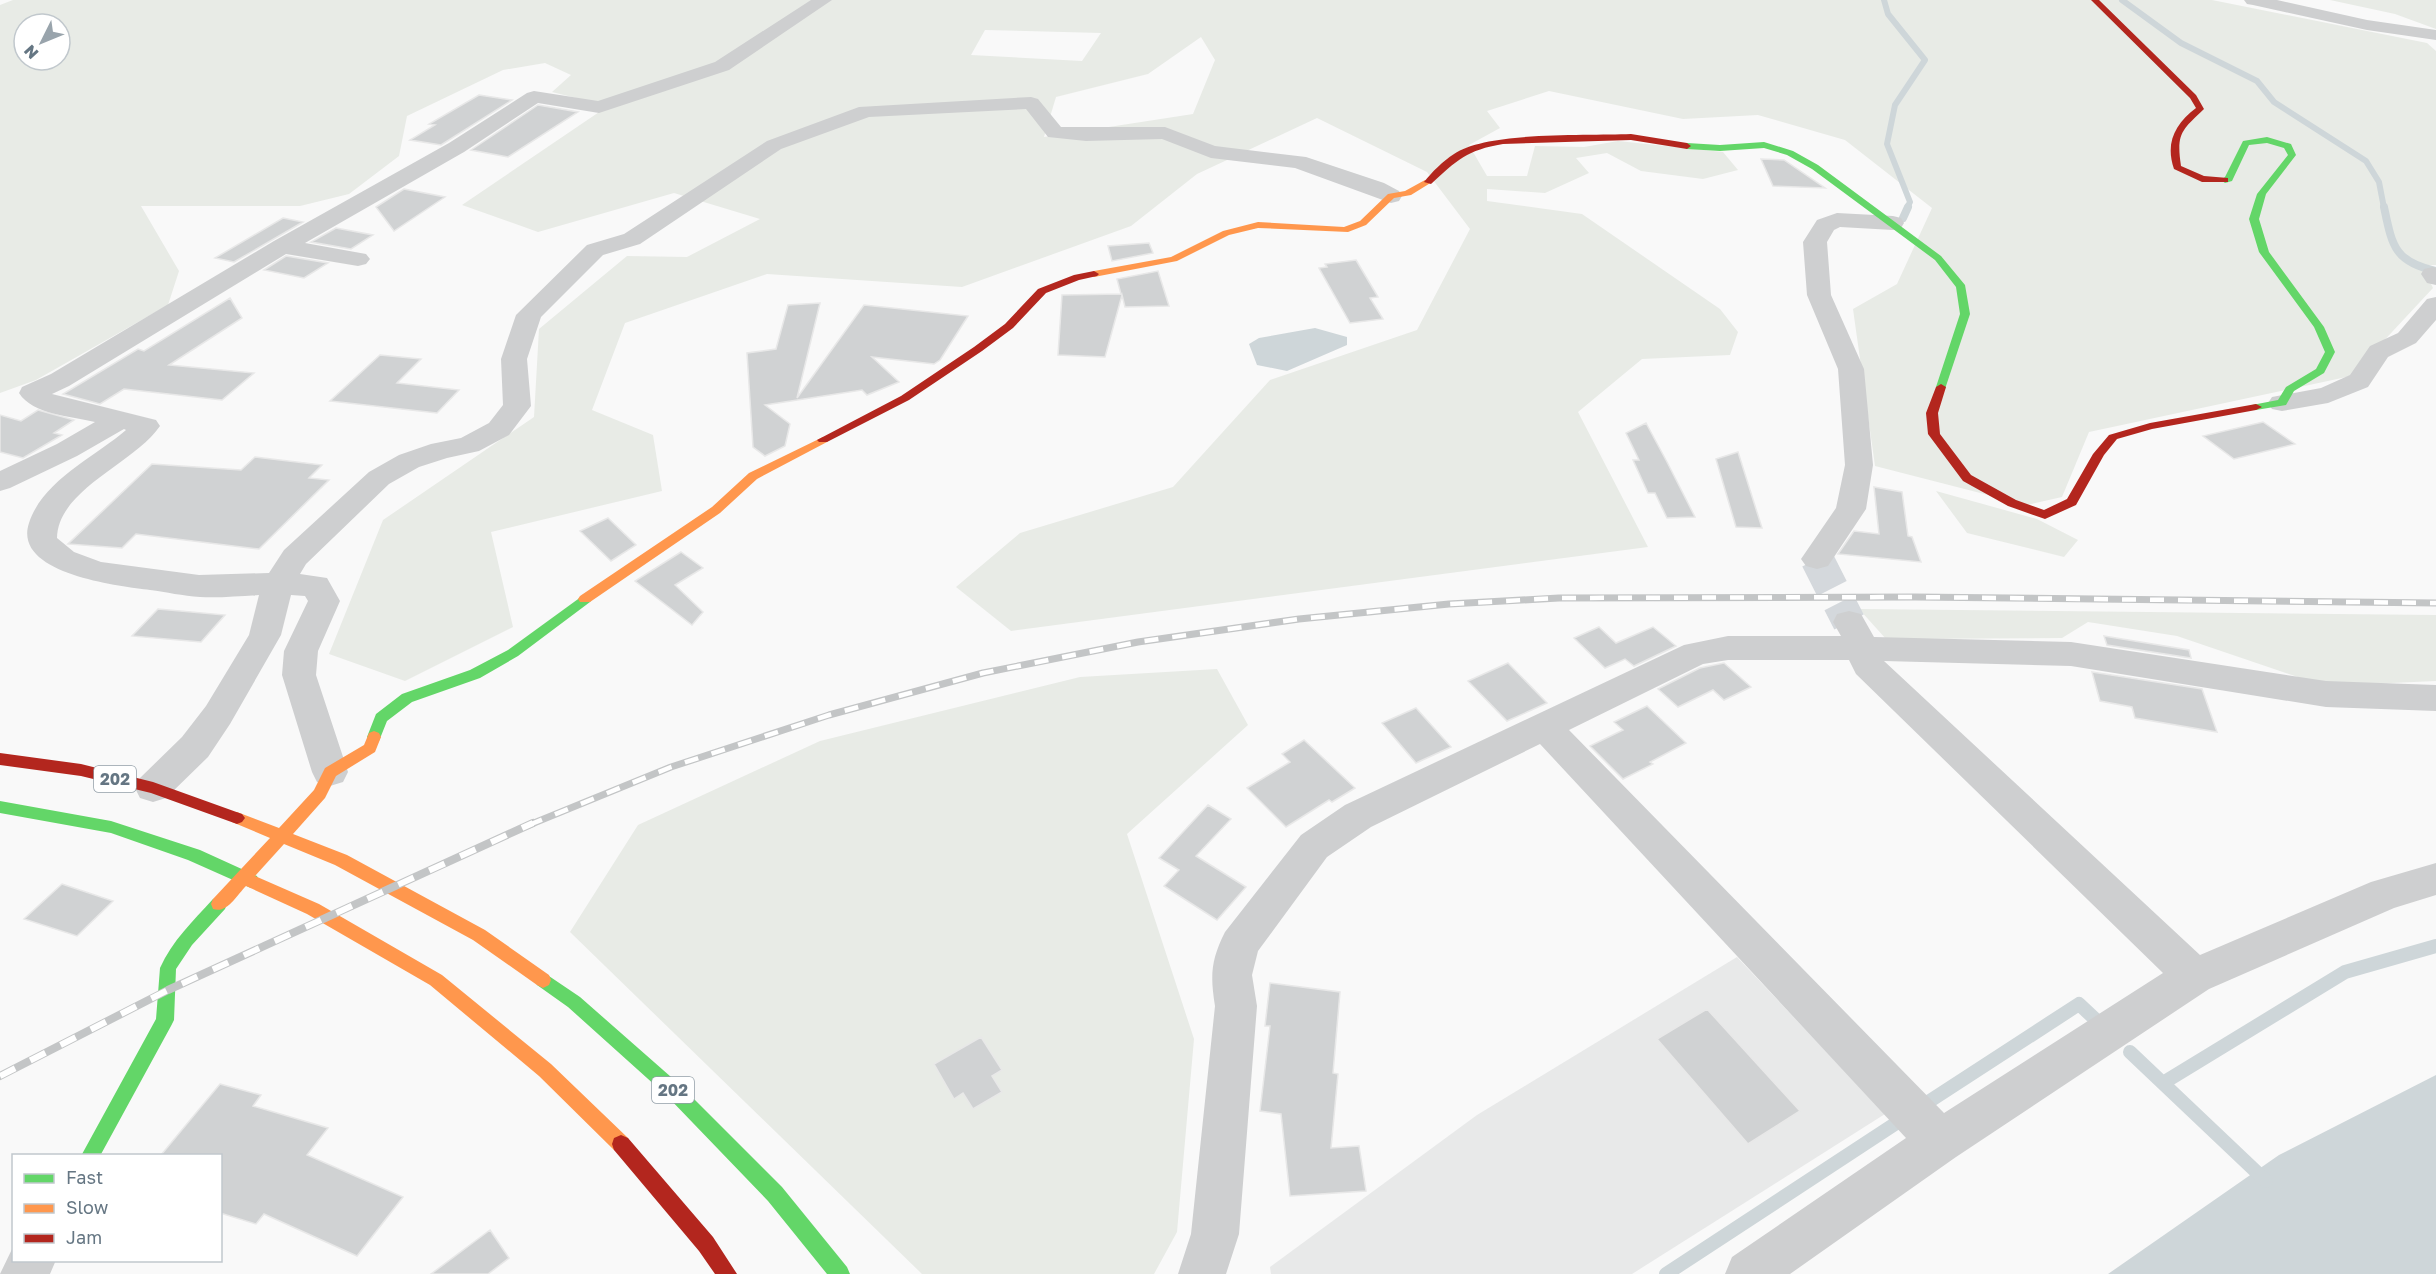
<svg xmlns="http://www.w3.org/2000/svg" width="2436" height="1274" viewBox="0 0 2436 1274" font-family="'Golos Text',sans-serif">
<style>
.built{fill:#e8e9e9}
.green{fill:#e8ebe6;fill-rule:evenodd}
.water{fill:#ced6d9}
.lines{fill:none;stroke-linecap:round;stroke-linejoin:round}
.stream-far2{stroke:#ced6d9;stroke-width:6}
.stream-far1{stroke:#ced6d9;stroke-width:8}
.stream{stroke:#ced6d9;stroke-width:14}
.building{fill:#d0d2d3;stroke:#e8e8e8;stroke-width:1.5}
.street-tunnel{stroke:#d4d8dc;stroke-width:33;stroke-dasharray:33 16;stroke-linecap:butt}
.street{fill:#cecfd0;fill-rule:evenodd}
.fast{fill:#63d668;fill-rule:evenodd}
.slow{fill:#ff974d;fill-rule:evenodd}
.jam{fill:#b3261e;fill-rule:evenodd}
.rail-far1-casing{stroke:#c3c5c6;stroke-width:7}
.rail-casing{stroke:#c3c5c6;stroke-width:8}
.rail-far1{stroke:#fff;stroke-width:4.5;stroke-dasharray:14;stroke-linecap:butt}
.rail{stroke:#fff;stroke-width:6;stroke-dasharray:17;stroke-linecap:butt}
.labels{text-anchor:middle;stroke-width:6;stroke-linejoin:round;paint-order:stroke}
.shield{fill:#fff;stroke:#939fa8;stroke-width:1.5}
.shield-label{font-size:16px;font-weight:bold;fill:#657683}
</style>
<rect width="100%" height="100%" fill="#f9f9f9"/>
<!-- built -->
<path class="built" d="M1737,957L1885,1114L1632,1274H1271L1270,1267L1477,1115Z"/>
<!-- green -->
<path class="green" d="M13,0H2212L2427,43L2436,51V265H2422L2433,288L2351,376L2089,432L2062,497L2027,505L1875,466L1853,309L1897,284L1932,208L1845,140L1758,115L1683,119L1549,91L1487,111L1500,128L1469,145L1487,176H1527L1535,146L1584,147L1618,141L1723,152L1738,170L1703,179L1641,171L1607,153L1576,158L1589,173L1545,193L1487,189V201L1582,214L1720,309L1738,332L1730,355L1642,359L1578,412L1648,547L1011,631L956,587L1020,533L1173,487L1270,380L1417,330L1470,229L1427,172L1317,118L1197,174L1131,226L962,287L767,274L625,323L592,410L653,435L662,491L491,532L513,627L405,681L329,654L383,520L534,417L539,329L627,256L687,257L760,219L674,193L538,232L462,205L608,106L552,92L571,75L545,63L503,70L407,116L399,156L349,194L300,206H141L179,271L168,305L36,380L0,393V5ZM24,24H60V60H24ZM985,30L1101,33L1082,61L971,55ZM1201,37L1215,60L1193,114L1044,137L1056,97L1148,74Z
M2330,0H2436V29L2395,14Z
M1936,491L2037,519L2078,540L2064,557L1967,533Z
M1859,609L2436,615V681L2324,686L2177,636L2088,622L2062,638L1886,639Z
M1217,669L1248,725L1127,834L1194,1039L1177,1232L1154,1274H922L570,932L638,825L820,741L1080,677Z"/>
<!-- water -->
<path class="water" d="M1315,328L1347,337V345L1287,371L1257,365L1249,344L1259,338Z
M2436,1075V1274H2108L2279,1155Z"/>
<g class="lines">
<!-- stream-far2 -->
<path class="stream-far2" d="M1884,0L1888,14L1925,60L1895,105L1887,144L1910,202L1907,208
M2122,0L2181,43L2257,81L2274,102L2366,161L2379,182L2384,208"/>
<!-- stream-far1 -->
<path class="stream-far1" d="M2384,207C2392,245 2394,262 2436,271
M1903,218L1908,207"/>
<!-- stream -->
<path class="stream" d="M2130,1052L2266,1181
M2163,1083L2345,972L2436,946
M1919,1108L2079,1004L2095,1019
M1666,1274L1904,1118"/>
</g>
<!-- building -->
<path class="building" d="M479,95L512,100L441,145L410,140L435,125L429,124Z
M538,105L578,112L508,157L471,150Z
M1761,159L1784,160L1825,188L1773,186Z
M404,189L445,197L394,231L376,207Z
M283,218L303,222L234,262L215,258Z
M336,228L373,235L351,249L311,242Z
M1149,243L1153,253L1112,261L1108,246Z
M286,256L328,263L304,278L264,270Z
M1356,260L1378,297L1370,298L1383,319L1350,323L1319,268L1327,267L1325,264Z
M1158,271L1169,306L1125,307L1122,295L1105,357L1058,355L1062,295L1121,294L1117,279Z
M230,298L242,318L169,365L254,373L222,400L124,389L100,404L63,394L138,349L144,351Z
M820,303L797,398L864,305L968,316L940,360L934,364L872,357L899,382L867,395L862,390L765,405L790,424L785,446L765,456L753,447L747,353L776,349L788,305Z
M380,355L421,359L397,383L459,390L437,413L330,401Z
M38,410L74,420L54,433L62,435L23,458L0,452V415L21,421Z
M2263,422L2295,444L2234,459L2203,436Z
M1646,423L1667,462L1695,517L1667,518L1655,493H1648L1633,460H1639L1626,433Z
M1738,452L1762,528L1736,527L1716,459Z
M255,457L322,465L309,478L329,480L259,549L136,534L122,548L68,544L152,464L241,470Z
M1874,487L1902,492L1908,536L1912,537L1921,562L1838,554L1854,531L1879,534Z
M608,518L636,545L611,561L580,531Z
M681,552L703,568L675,585L703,612L692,625L635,581Z
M158,609L225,615L201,642L132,636Z
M1599,627L1616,643L1653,627L1676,646L1634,666L1625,659L1605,668L1574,638Z
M2104,636L2189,650L2191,658L2107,645Z
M1508,663L1547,703L1507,721L1468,681Z
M1724,663L1751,687L1724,700L1713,690L1678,707L1658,689L1700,668Z
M2092,672L2202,689L2217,732L2135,718L2132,707L2100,701Z
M1647,706L1686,743L1650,762L1653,764L1623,779L1590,746L1623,730L1614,722Z
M1416,708L1451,747L1416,763L1382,723Z
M1304,740L1355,788L1332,802L1329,800L1286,827L1247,788L1290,762L1282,754Z
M1208,805L1231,819L1196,856L1246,887L1217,920L1164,886L1179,870L1159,858Z
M62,884L113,901L77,936L24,919Z
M1270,983L1340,992L1333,1073L1338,1074L1331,1148L1359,1146L1366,1191L1290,1196L1281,1114L1260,1111L1270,1026H1265Z
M1707,1009L1800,1111L1748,1144L1657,1039Z
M981,1037L1002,1070L992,1076L1002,1092L973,1109L963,1093L954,1099L934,1064Z
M220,1084L261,1095L253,1106L328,1128L307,1155L403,1197L357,1256L264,1214L256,1224L220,1213V1155H161Z
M490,1230L509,1258L488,1274H431Z"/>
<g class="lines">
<!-- street-tunnel -->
<path class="street-tunnel" d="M1817,559L1849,622"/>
<!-- street -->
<path class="street" d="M811,0H832L729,70L599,113L538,103L464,152L305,243L366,254L370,259L366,264L358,266L286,254L69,386L52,394L156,420L160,426C134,464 58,489 57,538L74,552L101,562L199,575L269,573L284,550L369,472L399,455L431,444L461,438L489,423L503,405L501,359L516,315L587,245L624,234L767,141L859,107L1031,97L1038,99L1061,127H1165L1215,146L1306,157L1384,183L1399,191L1402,196L1399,201L1391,203L1295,168L1211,158L1162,139L1086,141L1048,137L1026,109L869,117L781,149L640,244L603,255L541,317L527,359L531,406L509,435L479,451L447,458L419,467L389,484L306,564L300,574L327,578L340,601L318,651L316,675L348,772L343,782L330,786L317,782L312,772L282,675L284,651L308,601L305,596L291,595L281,635L230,724L208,757L166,798L153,802L140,798L135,788L140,778L182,737L206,706L249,635L259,595C240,596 219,598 200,597C183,596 166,592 150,590C119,586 12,574 29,523C43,480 95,457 126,430L124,429L77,456L10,488L0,491V471L57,444L95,422C71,416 33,415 19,393L22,387L51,374L274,241L449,143L527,93L534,91L598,101L715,62Z
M2244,0H2277L2367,20L2436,30V40L2367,30L2253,5L2247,4Z
M1837,213L1893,216L1901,218L1904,223L1901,228L1893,230L1840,227L1834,230L1827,242L1831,295L1864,369L1873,465L1866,509L1828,566L1817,569L1806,566L1801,559L1836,508L1845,465L1838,369L1807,295L1803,242L1817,220Z
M2433,267L2436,268V285L2427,283L2421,274L2424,269Z
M2436,297V320L2416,343L2388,357L2368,387L2328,403L2282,411L2272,409L2268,403L2272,397L2321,388L2350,375L2370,346L2398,333L2427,299Z
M1849,611L1861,614L1874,637L2071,642L2326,681L2436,685V711L2326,707L2071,666L1884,661L2200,955L2371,882L2436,863V895L2394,908L2209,989L1956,1157L1790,1274H1725L1732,1257L1906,1138L1540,744L1371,827L1327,857L1258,951L1252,975L1257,1006L1239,1234L1226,1274H1178L1191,1234L1215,1006C1210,975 1211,960 1225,932L1301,835L1345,805L1684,645L1728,636H1841L1833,622L1837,614ZM1728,660H1849L1856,674L2163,973L1944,1113L1569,730L1703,664Z
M14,1245V1260H56L50,1274H0Z"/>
<!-- fast -->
<path class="fast" d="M2267,137L2291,144L2296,155L2266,194L2259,219L2269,252L2324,327L2335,352L2324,373L2294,391L2286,405L2256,410L2252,409V405L2278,400L2286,387L2316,369L2325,352L2314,327L2259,252L2249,219L2257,194L2288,155L2284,148L2267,143L2249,145L2232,181L2225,183L2221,180L2225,177L2243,141Z
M1764,142L1793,151L1818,165L1941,256L1965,285L1970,314L1945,389H1937L1936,387L1960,314L1956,287L1935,260L1812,169L1787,155L1764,148L1720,151L1687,149L1683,146L1687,143L1720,145Z
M585,594L590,596L592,599L590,602L518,656L480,678L412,702L387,721L379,741H369L367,737L376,714L402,694L470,670L508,650Z
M0,801L111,821L200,850L257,876L259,881L257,886L251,888L188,860L111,833L0,813Z
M219,897L225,899L227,904L225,909L192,945L176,969L174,1020L171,1026L100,1156H81L156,1019L160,968C172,941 193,921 213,899Z
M543,972L580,997L679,1084L782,1187L847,1267L850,1274H827L768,1201L667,1096L568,1007L537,985L535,980L537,975Z"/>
<!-- slow -->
<path class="slow" d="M1425,180L1432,182L1411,195L1394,198L1366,225L1348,232L1258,228L1229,235L1177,261L1094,277L1089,274L1094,271L1171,257L1223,231L1258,222L1344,227L1360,221L1388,194L1405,191Z
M823,437L829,440L827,442L757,479L720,513L590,602H580L578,599L580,596L712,507L749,473Z
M374,731L379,733L381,737L375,752L336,776L325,798L293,834L347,855L485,930L549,975L551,980L549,985L543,988L537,985L473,940L335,865L284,844L255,876L319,904L442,975L551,1064L628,1138L630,1144L628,1150L621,1153L614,1150L539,1076L430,985L307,914L246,886C237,895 227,914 213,909L211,904L213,899L270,838L232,822L229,818L232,814L237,812L279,828L314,790L325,768L364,745L369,733Z"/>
<!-- jam -->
<path class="jam" d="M2091,0H2099L2196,95L2204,109C2182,130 2176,133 2181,166L2204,176L2228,178V182H2202L2174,169C2165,143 2175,124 2196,108L2190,98Z
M1631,134L1687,143L1691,146L1687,149L1631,140L1503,144C1467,150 1457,160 1431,184L1424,182C1432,172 1443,161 1454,154C1487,131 1588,136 1631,134Z
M1094,271L1099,274L1097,276L1079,280L1046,293L1013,328L982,351L909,400L827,442H819L817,440L901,396L974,347L1005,324L1038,289L1074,275Z
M1941,384L1946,387L1938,413L1940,434L1971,475L2016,500L2044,510L2067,499L2093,454L2109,435L2150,423L2256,404L2262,407L2256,410L2152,429L2117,439L2104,455L2076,505L2045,519L2008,506L1963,481L1928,434L1926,413L1936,387Z
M0,753L81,764L153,782L242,814L245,818L242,822L237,824L151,793L81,776L0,765Z
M621,1135L628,1138L713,1237L737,1274H715L699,1251L614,1150L612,1144L614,1138Z"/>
<!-- rail-far1 casing -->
<g class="rail-far1-casing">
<path id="rail-far1" d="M529,825L671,767L829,715L983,673L1138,642L1299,619L1449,604L1559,598L1915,597L2436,603"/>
</g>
<!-- rail casing -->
<g class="rail-casing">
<path id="rail" d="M0,1076L168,990L533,823"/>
</g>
<!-- rail-far1 -->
<use href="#rail-far1" class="rail-far1"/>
<!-- rail -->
<use href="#rail" class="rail"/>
</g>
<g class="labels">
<!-- shield labels -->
<g class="shield">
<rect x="94" y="766" width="42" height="26" rx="4.5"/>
<rect x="652" y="1077" width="42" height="26" rx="4.5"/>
</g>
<g class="shield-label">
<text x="115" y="785">202</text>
<text x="673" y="1096">202</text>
</g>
</g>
<!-- legend -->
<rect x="12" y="1154" width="210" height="108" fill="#ffffff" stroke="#c1c8cd" stroke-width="1.5"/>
<rect x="24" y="1174" width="30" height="9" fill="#63d668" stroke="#c1c8cd" stroke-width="1.5"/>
<text x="66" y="1184" font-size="18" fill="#657683">Fast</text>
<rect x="24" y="1204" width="30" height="9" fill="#ff974d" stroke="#c1c8cd" stroke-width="1.5"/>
<text x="66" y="1214" font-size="18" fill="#657683">Slow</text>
<rect x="24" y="1234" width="30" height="9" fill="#b3261e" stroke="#c1c8cd" stroke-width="1.5"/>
<text x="66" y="1244" font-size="18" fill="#657683">Jam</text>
<!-- north arrow -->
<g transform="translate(42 42) rotate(227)"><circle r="28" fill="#ffffff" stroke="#c1c8cd" stroke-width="1.5"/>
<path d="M0-4.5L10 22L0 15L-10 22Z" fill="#99a4ac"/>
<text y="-9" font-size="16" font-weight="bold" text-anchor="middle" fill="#657683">N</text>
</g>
</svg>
